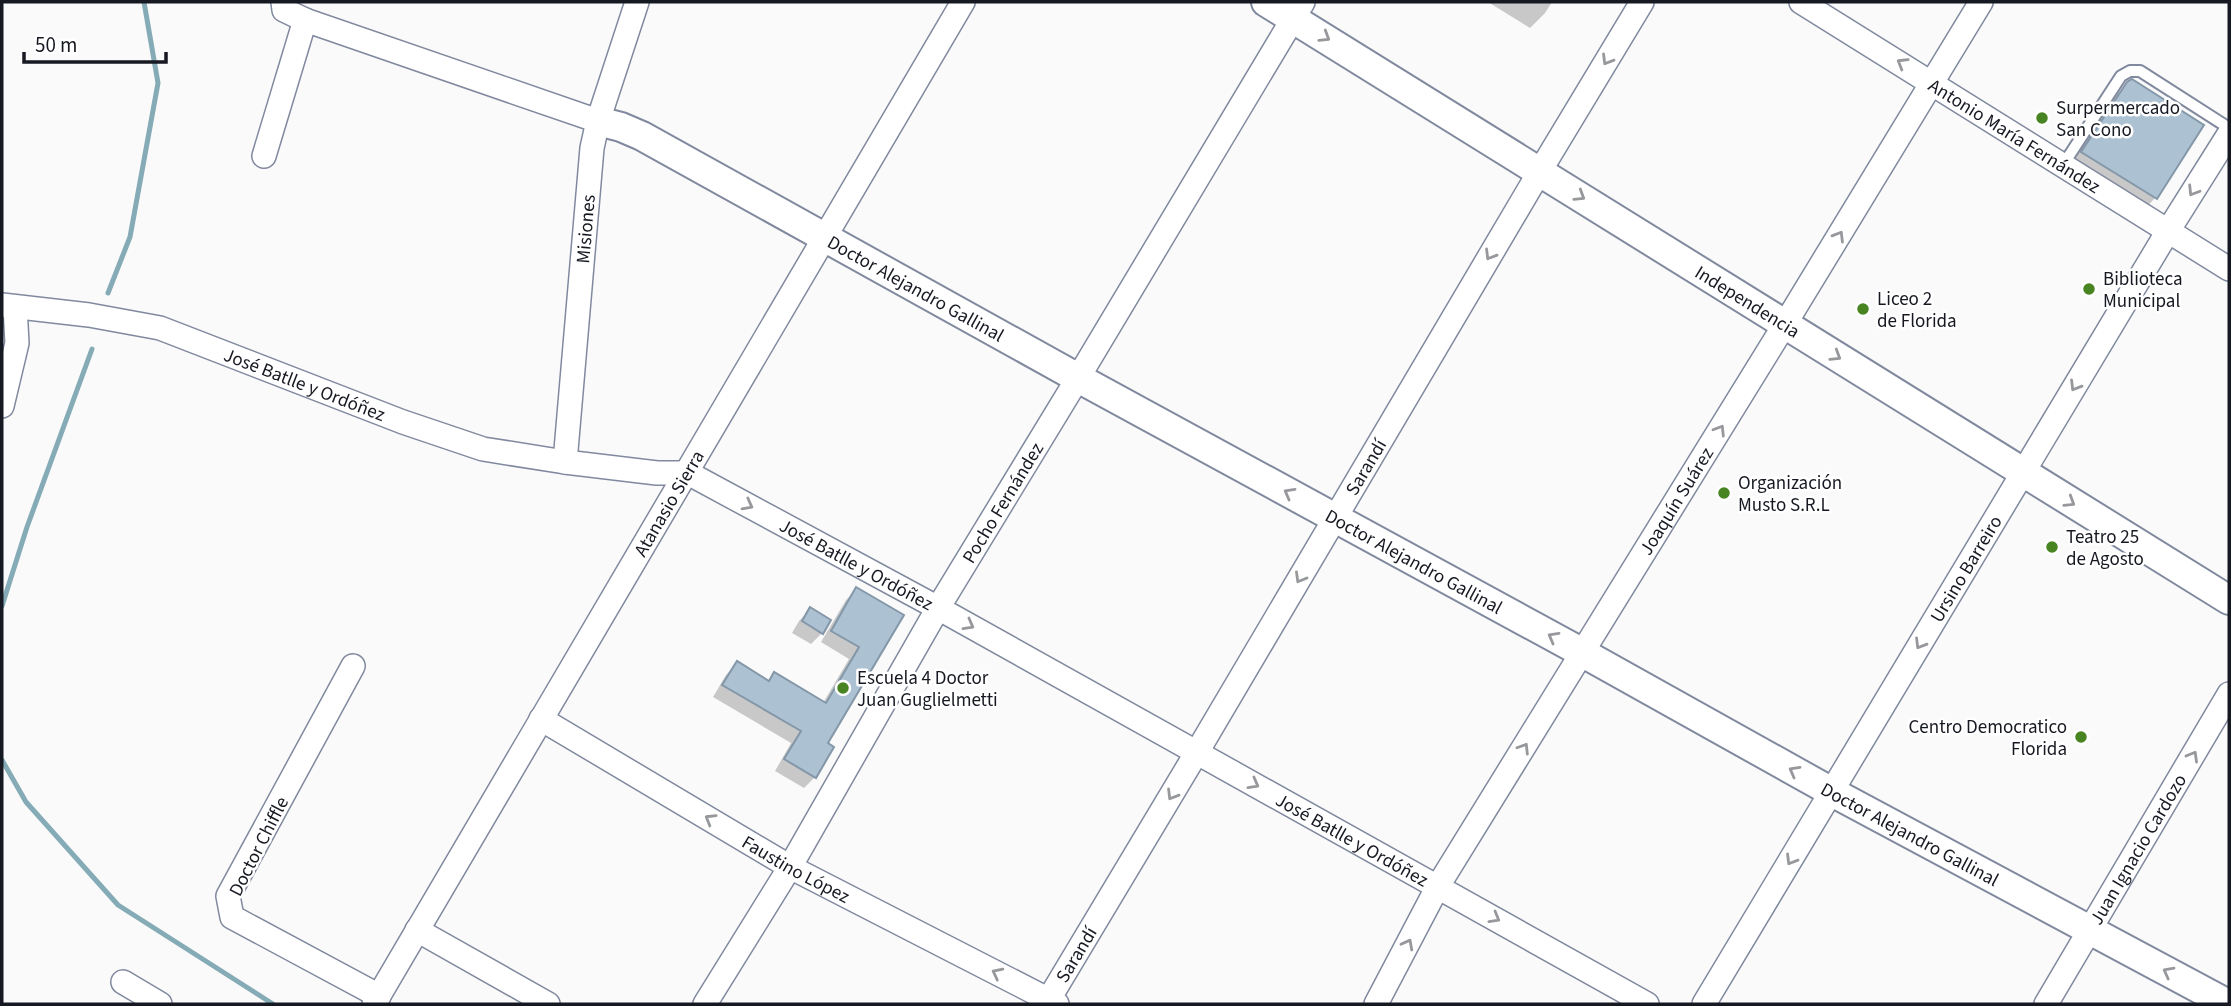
<svg xmlns="http://www.w3.org/2000/svg" width="2231" height="1006" viewBox="0 0 2231 1006" font-family="'Source Sans 3',sans-serif">
<style>
.shadow{fill:#0003}
.lines{fill:none;stroke-linecap:round;stroke-linejoin:round}
.stream{stroke:#85abb7;stroke-width:5}
.building{fill:#acc1d2;stroke:#8397a8;stroke-width:2}
.service-casing{stroke:#81899f;stroke-width:14}
.minor-casing{stroke:#81899f;stroke-width:26}
.tertiary-casing{stroke:#81899f;stroke-width:32}
.service{stroke:#fff;stroke-width:10}
.minor{stroke:#fff;stroke-width:23}
.tertiary{stroke:#fff;stroke-width:28}
.oneway{stroke:#97989c}
.poi-dot{fill:#488421;stroke:#fff;stroke-width:2.5}
.labels{text-anchor:middle;stroke-width:5;stroke-linejoin:round;paint-order:stroke}
.poi-label{font-size:19px;fill:#171922;stroke:#fff;text-anchor:start}
.street-label{font-size:19px;fill:#171922;stroke:#fff}
</style>
<rect width="100%" height="100%" fill="#fafafa"/>
<!-- shadow -->
<path class="shadow" d="M1488,2H1552L1545,13L1530,28Z
M2128,83L2202,125L2155,198L2141,213L2068,167L2112,99Z
M857,589L901,615L825,744L815,777L804,788L775,771L791,743L713,697L726,675L737,664L767,682L774,674L823,703L849,659L821,642L846,600Z
M810,610L822,633L811,644L792,633L799,621Z"/>
<g class="lines">
<!-- stream -->
<path class="stream" d="M108,293L130,237L158,83L144,2
M2,606L27,527L92,349
M2,760L26,802L118,905L273,1004"/>
</g>
<!-- building -->
<path class="building" d="M2132,79L2204,125L2157,199L2081,152L2127,82Z
M856,587L904,615L828,743L834,747L816,778L784,759L801,731L722,685L737,661L769,681L774,672L826,703L859,647L831,631Z
M810,607L831,620L823,634L802,621Z"/>
<g class="lines">
<!-- service casing -->
<g class="service-casing">
<path id="service" d="M2063,165L2121,76L2130,71H2140L2229,128"/>
</g>
<!-- minor casing -->
<g class="minor-casing">
<g id="minor">
<path d="M283,2L284,10L305,20L598,121"/>
<path id="s1" d="M1801,2L2229,269"/>
<path d="M264,156L305,20"/>
<path id="s2" d="M2,305L89,315L160,328L403,422L483,449L565,462L657,473H688L938,608L1647,1004"/>
<path d="M2,406L17,343L15,307"/>
<path id="s3" d="M565,462L592,148L598,121L637,2"/>
<path d="M353,666L228,896L232,917L379,996"/>
<path id="s4" d="M541,719L790,867L1057,1004"/>
<path d="M417,930L548,1004"/>
<path d="M123,982L160,1004"/>
<path id="s5" d="M374,1004L963,2"/>
<path id="s6" d="M705,1004L790,867L938,608L1078,378L1303,2"/>
<path id="s7" d="M1046,1004L1197,752L1540,171L1642,2"/>
<path id="s8" d="M1376,1004L1438,886L1785,324L1981,2"/>
<path id="s9" d="M1704,1004L2168,231L2229,134"/>
<path id="s10" d="M2046,1004L2229,694"/>
</g>
</g>
<!-- tertiary casing -->
<g class="tertiary-casing">
<g id="tertiary">
<path id="s11" d="M1266,2L2229,600"/>
<path id="s12" d="M598,121L621,127L642,136L1078,378L1583,653L1832,792L2228,1004"/>
</g>
</g>
<!-- service -->
<use href="#service" class="service"/>
<!-- minor -->
<use href="#minor" class="minor"/>
<!-- tertiary -->
<use href="#tertiary" class="tertiary"/>
</g>
<!-- one-way arrows -->
<defs><path id="oneway-chevron" d="M-2-3.5L2.5 0L-2 3.5" fill="none" stroke-width="1.6" stroke-linecap="round" stroke-linejoin="round" transform="scale(1.75)"/></defs>
<g class="oneway">
<use href="#oneway-chevron" transform="translate(1325 37) rotate(32)"/>
<use href="#oneway-chevron" transform="translate(1607 60) rotate(121)"/>
<use href="#oneway-chevron" transform="translate(1902 63) rotate(-149)"/>
<use href="#oneway-chevron" transform="translate(2193 191) rotate(122)"/>
<use href="#oneway-chevron" transform="translate(1580 196) rotate(32)"/>
<use href="#oneway-chevron" transform="translate(1839 236) rotate(-59)"/>
<use href="#oneway-chevron" transform="translate(1490 255) rotate(121)"/>
<use href="#oneway-chevron" transform="translate(1836 356) rotate(32)"/>
<use href="#oneway-chevron" transform="translate(2075 386) rotate(121)"/>
<use href="#oneway-chevron" transform="translate(1720 430) rotate(-58)"/>
<use href="#oneway-chevron" transform="translate(1289 493) rotate(-151)"/>
<use href="#oneway-chevron" transform="translate(2070 502) rotate(32)"/>
<use href="#oneway-chevron" transform="translate(748 505) rotate(28)"/>
<use href="#oneway-chevron" transform="translate(1300 578) rotate(120)"/>
<use href="#oneway-chevron" transform="translate(969 625) rotate(29)"/>
<use href="#oneway-chevron" transform="translate(1553 637) rotate(-151)"/>
<use href="#oneway-chevron" transform="translate(1920 644) rotate(121)"/>
<use href="#oneway-chevron" transform="translate(1524 748) rotate(-58)"/>
<use href="#oneway-chevron" transform="translate(2193 756) rotate(-60)"/>
<use href="#oneway-chevron" transform="translate(1794 771) rotate(-151)"/>
<use href="#oneway-chevron" transform="translate(1254 784) rotate(29)"/>
<use href="#oneway-chevron" transform="translate(1172 795) rotate(121)"/>
<use href="#oneway-chevron" transform="translate(710 819) rotate(-149)"/>
<use href="#oneway-chevron" transform="translate(1791 860) rotate(121)"/>
<use href="#oneway-chevron" transform="translate(1495 918) rotate(30)"/>
<use href="#oneway-chevron" transform="translate(1408 944) rotate(-62)"/>
<use href="#oneway-chevron" transform="translate(2168 972) rotate(-152)"/>
<use href="#oneway-chevron" transform="translate(997 973) rotate(-153)"/>
</g>
<!-- markers -->
<g class="poi-dot">
<circle cx="2042" cy="118" r="7"/>
<circle cx="2089" cy="289" r="7"/>
<circle cx="1863" cy="309" r="7"/>
<circle cx="1724" cy="493" r="7"/>
<circle cx="2052" cy="547" r="7"/>
<circle cx="843" cy="688" r="7"/>
<circle cx="2081" cy="737" r="7"/>
</g>
<g class="labels">
<!-- poi labels -->
<g class="poi-label">
<text x="2056" y="114">Surpermercado<tspan x="2056" dy="22">San Cono</tspan></text>
<text x="2103" y="285">Biblioteca<tspan x="2103" dy="22">Municipal</tspan></text>
<text x="1877" y="305">Liceo 2<tspan x="1877" dy="22">de Florida</tspan></text>
<text x="1738" y="489">Organización<tspan x="1738" dy="22">Musto S.R.L</tspan></text>
<text x="2066" y="543">Teatro 25<tspan x="2066" dy="22">de Agosto</tspan></text>
<text x="857" y="684">Escuela 4 Doctor<tspan x="857" dy="22">Juan Guglielmetti</tspan></text>
<text x="2067" y="733" text-anchor="end">Centro Democratico<tspan x="2067" dy="22">Florida</tspan></text>
</g>
<!-- street labels -->
<g class="street-label">
<text dy="7" stroke="none"><textPath href="#s1" startOffset="252">Antonio María Fernández</textPath></text>
<text dy="7" stroke="none"><textPath href="#s3" startOffset="234">Misiones</textPath></text>
<text dy="7" stroke="none"><textPath href="#s12" startOffset="360">Doctor Alejandro Gallinal</textPath></text>
<text dy="7" stroke="none"><textPath href="#s11" startOffset="567">Independencia</textPath></text>
<text dy="7" stroke="none"><textPath href="#s2" startOffset="315">José Batlle y Ordóñez</textPath></text>
<text dy="7" stroke="none"><textPath href="#s7" startOffset="625">Sarandí</textPath></text>
<text dy="7" stroke="none"><textPath href="#s6" startOffset="583">Pocho Fernández</textPath></text>
<text dy="7" stroke="none"><textPath href="#s8" startOffset="586">Joaquín Suárez</textPath></text>
<text dy="7" stroke="none"><textPath href="#s5" startOffset="581">Atanasio Sierra</textPath></text>
<text dy="7" stroke="none"><textPath href="#s12" startOffset="928">Doctor Alejandro Gallinal</textPath></text>
<text dy="7" stroke="none"><textPath href="#s2" startOffset="903">José Batlle y Ordóñez</textPath></text>
<text dy="7" stroke="none"><textPath href="#s9" startOffset="508">Ursino Barreiro</textPath></text>
<text dy="7" stroke="none"><textPath href="#s12" startOffset="1494">Doctor Alejandro Gallinal</textPath></text>
<text dy="7" stroke="none"><textPath href="#s2" startOffset="1470">José Batlle y Ordóñez</textPath></text>
<text transform="translate(258 846) rotate(-63)" y="7">Doctor Chiffle</text>
<text dy="7" stroke="none"><textPath href="#s10" startOffset="180">Juan Ignacio Cardozo</textPath></text>
<text dy="7" stroke="none"><textPath href="#s4" startOffset="296">Faustino López</textPath></text>
<text dy="7" stroke="none"><textPath href="#s7" startOffset="58">Sarandí</textPath></text>
</g>
</g>
<!-- border -->
<rect width="2231" height="1006" fill="none" stroke="#171922" stroke-width="7"/>
<!-- scale -->
<path d="M24 52v10h142v-10" fill="none" stroke="#171922" stroke-width="3.5"/>
<text x="35" y="52" font-size="21" fill="#171922" stroke="#ffffff" stroke-width="5" paint-order="stroke">50 m</text>
</svg>
